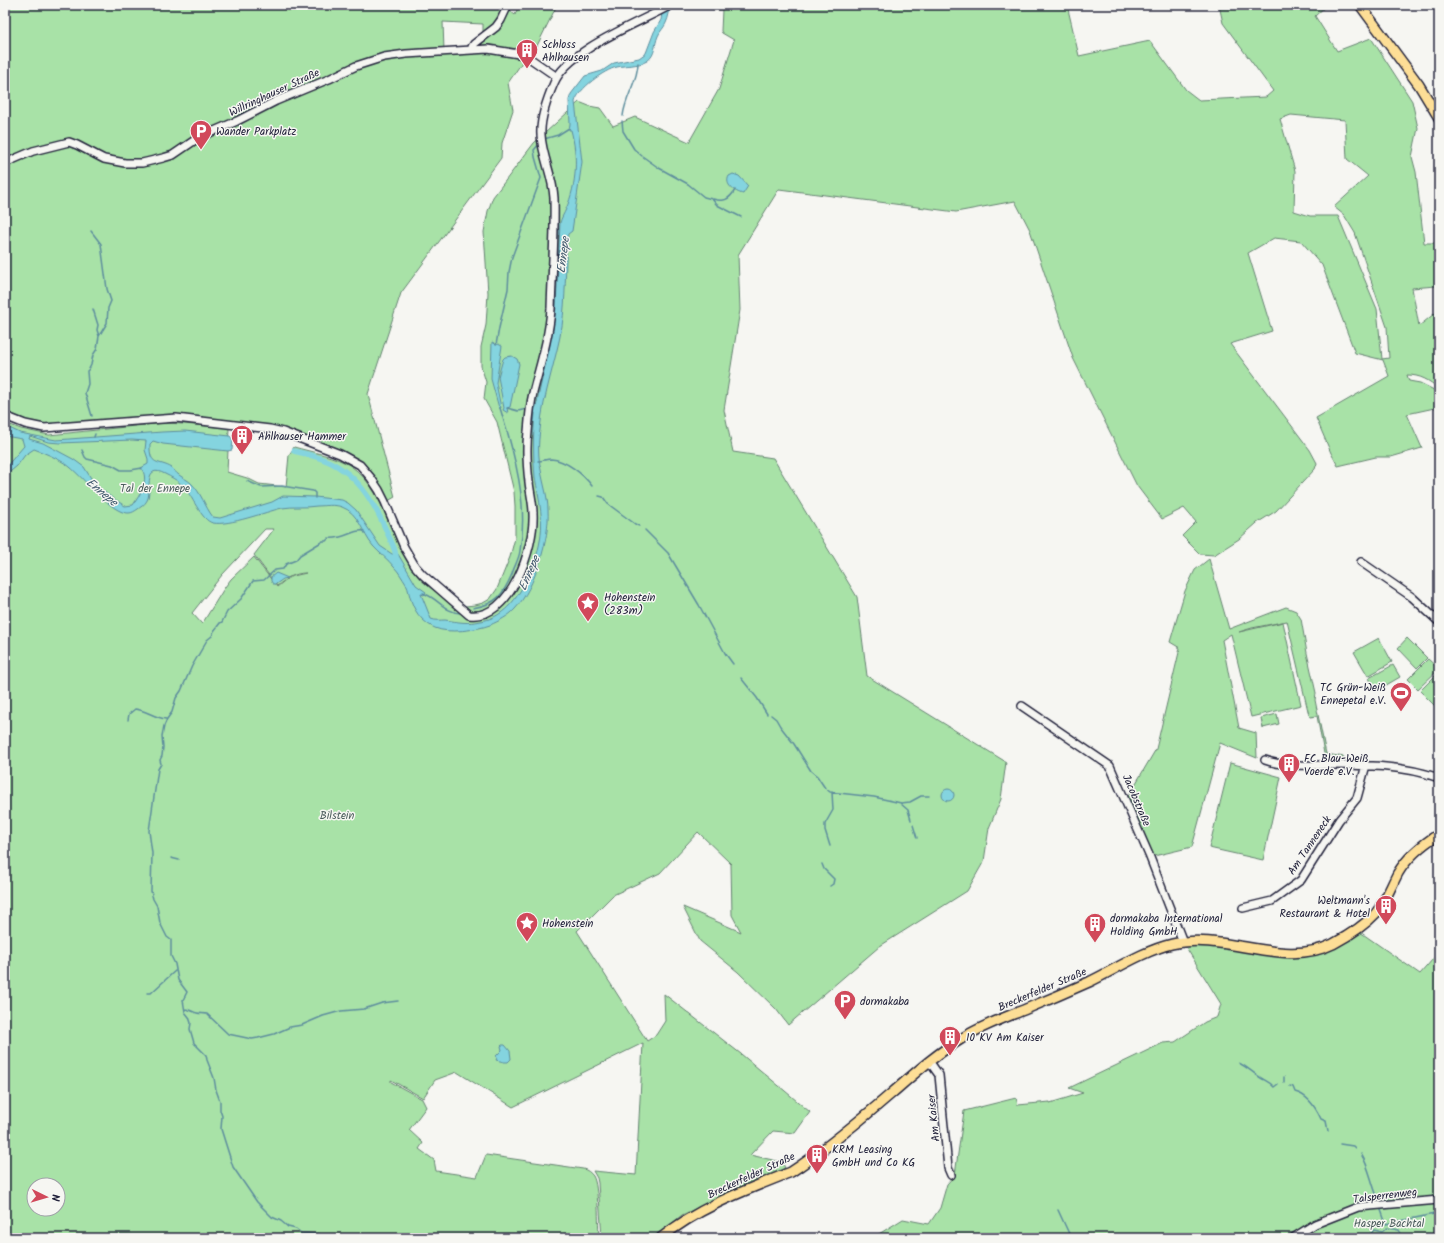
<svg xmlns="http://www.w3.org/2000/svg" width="1444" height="1243" viewBox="0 0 1444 1243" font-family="Kalam,sans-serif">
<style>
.green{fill:#a8e2a7;stroke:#658271;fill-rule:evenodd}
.water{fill:#84d4df;stroke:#5d8d9d;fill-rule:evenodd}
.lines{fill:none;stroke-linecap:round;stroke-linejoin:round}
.stream{stroke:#5d8d9d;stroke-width:1.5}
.canal{stroke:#84d4df;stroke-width:5.5}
.minor-casing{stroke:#22223b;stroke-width:10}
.major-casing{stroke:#22223b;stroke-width:12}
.minor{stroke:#f6f6f2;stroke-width:7}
.major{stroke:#fdde96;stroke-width:9}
.labels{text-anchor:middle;stroke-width:3;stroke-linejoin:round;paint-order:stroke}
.poi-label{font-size:11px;fill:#22223b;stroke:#f6f6f2;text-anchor:start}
.street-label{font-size:11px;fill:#22223b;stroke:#f6f6f2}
.park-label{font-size:11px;fill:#4a5c5b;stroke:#f6f6f2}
.water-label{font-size:12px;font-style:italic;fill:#3f576c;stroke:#f6f6f2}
</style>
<rect width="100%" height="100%" fill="#f6f6f2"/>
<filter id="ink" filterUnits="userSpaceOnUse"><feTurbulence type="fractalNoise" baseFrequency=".025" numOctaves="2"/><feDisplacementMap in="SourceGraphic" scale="8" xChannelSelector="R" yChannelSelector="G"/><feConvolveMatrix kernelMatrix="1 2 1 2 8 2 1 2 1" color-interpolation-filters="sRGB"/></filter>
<g filter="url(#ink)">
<!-- green -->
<path class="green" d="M5,5H503L515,15L519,5H557L532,56L525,58L508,83L513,110L502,143L501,158L401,293L368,394L395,497L388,501L367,469L294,435L202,418L54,427L25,421L5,413ZM443,22L483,24V35L469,49L444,51Z
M702,5H1067L1079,56L1150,41L1186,90L1199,100L1266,97L1273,91L1223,23L1219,5H1327L1315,16L1337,51L1371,38L1412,101L1418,128L1412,157L1416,172L1424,243H1436L1439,241L1436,286L1412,288L1419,326L1439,310V389C1429,380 1420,375 1407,375L1409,381L1420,383L1434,390H1439V407L1407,414L1422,448L1391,457H1376L1338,466L1331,453L1316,418L1389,376L1383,360L1355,353L1322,265L1301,241L1274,238L1248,253L1272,331L1230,344L1310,450L1317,463L1315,469L1276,511L1257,523L1239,539L1214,555L1200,554L1182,536L1196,522L1184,508L1162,519L1137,486L1073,358L1030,230L1015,201L956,212L779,189L738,255L740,310L724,410L733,452L773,458L857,597L867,676L1006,762L1001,799L989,828L984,861L967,891L880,946L788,1025L776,1009L738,972L700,941L683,907L741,932L732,915L731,864L698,832L660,873L613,895L577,931L647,1041L656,1035L665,1021L664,994L741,1054L810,1112L795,1133L773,1131L750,1155L782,1162L785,1168L682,1215L654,1238H602L598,1183L597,1178L593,1171L636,1175L643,1043L513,1107L457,1072L435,1080L423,1098L391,1080V1082L422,1099L426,1107L409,1130L423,1143L419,1149L434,1160L436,1171L477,1177L486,1155L583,1169C587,1170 590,1172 593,1176C599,1186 598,1225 599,1238H5V423L21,429L49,435L164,423L184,424L229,428L227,472L247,478L259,484L286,487L289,455L294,447C311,452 336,456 351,466C393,496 390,560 432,589L434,587L456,607L475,605L483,603L490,599L497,589L510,557L515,538V506L514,492L497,422L484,399L486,382L481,366V347L486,325L488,293L484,232L488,211L493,197L534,143L579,102L589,106L600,108L613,126L635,117L689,142L719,89L734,40L722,33L721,31L722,10L705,8ZM1291,115L1345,120L1347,159L1368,176L1334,207L1344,215L1355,233L1387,327L1389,358L1382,359L1377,309L1338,216H1310L1294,211L1295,171L1280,119ZM265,529H274L254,555L277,586C286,579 294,573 306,573L289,577L277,587L254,557L231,579L225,587L202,624L192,613L222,575ZM34,1185H58V1209H34Z
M1209,559L1229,629L1286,607L1296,611L1301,619L1307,653L1316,693L1315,700L1326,754L1344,757V760L1325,759L1317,716L1310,717L1308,711L1287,621L1252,628L1239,632L1283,622L1301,705L1251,717L1231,634L1222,640L1239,728L1256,733L1257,758L1220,743L1192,847L1154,856L1126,800L1156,749L1180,648L1170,642L1185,591L1195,570Z
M1379,638L1392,662L1368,676L1354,652Z
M1407,638L1427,658L1417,668L1398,648Z
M1428,659L1439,669L1418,689L1408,679Z
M1393,665L1400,677L1376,691L1369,678Z
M1439,672V710L1420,691Z
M1277,714L1279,724L1263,728L1261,718Z
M1230,763L1281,777L1263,860L1209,848Z
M1360,932L1420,974L1439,952V1238H870L874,1237L903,1219L929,1224L940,1208L947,1184L955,1175L964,1111L1016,1098L1018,1105L1050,1102V1103L1083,1093L1069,1088L1163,1043L1175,1042L1205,1022L1217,1017L1221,1004L1184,944L1308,955Z"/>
<!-- water -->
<path class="water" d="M663,5H671C669,11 669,17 666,23C664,28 660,31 658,36C654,45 656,55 647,61C638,66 626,65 617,67C604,70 578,89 575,102L582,162L572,231L568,234L567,241C565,269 566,298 562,326C556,361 543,395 540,430C538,443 538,457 541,470C543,483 548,497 548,510C550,538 535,588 515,609C509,616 499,621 490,625C476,630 449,634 435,628C424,623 416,614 412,603C409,596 409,590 406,584C402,578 399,572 394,567C388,559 379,553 373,546C362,533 359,513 342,507C334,504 325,506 317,506C305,508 293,506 282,508C265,512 229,526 213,523C201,521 192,494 182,485C177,480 171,477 165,474C144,463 151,488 148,498C146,504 142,506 138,509C135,511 132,513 129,513C112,515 81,474 66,464C57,458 45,453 34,449L25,455L17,466L5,476V468L24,446L22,439L5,436V426L20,433L56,440L162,432L185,431L230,436L233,440L232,450L228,451L163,444L153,441L150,444C149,467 159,460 172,468C174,470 176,473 179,475C183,478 188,480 191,483C201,492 205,507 213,517L220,518L272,502L283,496L315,497L342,500L348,503L356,510L380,546L392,554H398L416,585L426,592L424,595L421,594L431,619C436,621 440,620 445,620C459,622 467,624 481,621C500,618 513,604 522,588C528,574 536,561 539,546C545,522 539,500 535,477C533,456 533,434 535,413H534V408L536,407L553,328L556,307L560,223C561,218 564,214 566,209C577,184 578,156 571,130H569L570,124L569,100L571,94L585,76L602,71L614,63L639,58L646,53L654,32L661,20ZM30,436L48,442L60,443L132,440L146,441L145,450L148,459V464L141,468C150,479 140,495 133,505L125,506L108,495L94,483L84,467L73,459L43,443L29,439Z
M733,174L739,176L748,186L743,194C735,192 724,185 729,176Z
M492,342L494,343L496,345L498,344L502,346L496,383L501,408H499L491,379Z
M512,356L517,359L519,364L510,407L507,408L508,413L503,410L504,408L498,377L503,359L505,357Z
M276,573L288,578L283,579L276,584H273L271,581V577Z
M942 795a6 6 0 1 1 12 0a6 6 0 1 1-12 0Z
M502,1045H505L510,1051L511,1059L508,1062H504L496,1060L497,1058L496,1056L502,1050L501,1046Z"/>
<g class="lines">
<!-- stream -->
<path class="stream" d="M623,116C625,97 638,81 638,63
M622,121L623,131L634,149L642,156L659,168L688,184L704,197L712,199L717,205L741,217
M544,139L558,135L569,128
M713,199C724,202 729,200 735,190
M91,231L101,244L107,289L111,301L108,308L107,323L99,336L97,349L93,355L91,365L89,369L87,371L88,384L85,393L92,416
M93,309L98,325L97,330L99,336
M496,345L499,328L508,289L509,272L512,257L541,178L535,157L534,150L540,143
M507,408L518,411L527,409
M94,437L95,434
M82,450L85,457L87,459L112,465L121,470H131L142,468
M538,461C543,461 546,459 551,459C566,460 583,474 592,486
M247,481L261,487L282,486L313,491L315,493V498
M599,496L603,497L608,504L635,524L639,526
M645,530L668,553L699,605L725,653L733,664
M423,593C438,598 445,613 461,613
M473,608C497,604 503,595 512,574C514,567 519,559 520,551C527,512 519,473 508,434C505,426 503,417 500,408
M741,678L757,698L767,714
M771,715L776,719L780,726L794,744L811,771L817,776L825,788L830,792L874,797L901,803L910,802L921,796H929
M128,720L129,714L135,709C146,710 155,718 166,719
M901,804L908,810L911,820
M913,825L917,838
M830,846L825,830V824L833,810L832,792
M171,858L179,860
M822,864L824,869L834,879L833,884L830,886
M147,993H151L175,971
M185,1009C189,1009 193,1012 197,1013C201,1014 203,1013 207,1014L228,1034L252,1039L258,1038L274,1034L290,1027L302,1025L323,1016L341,1011L364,1009L382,1003L398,1001
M1239,1063C1247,1067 1253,1073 1261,1078C1266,1081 1270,1082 1274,1087L1278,1084
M1284,1082V1077
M1290,1086L1293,1087L1295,1092C1308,1095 1316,1108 1321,1119L1326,1121L1328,1131
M1340,1144L1353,1146L1355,1148
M1361,1154C1369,1166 1371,1182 1377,1196V1199
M1058,1210L1071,1238
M1381,1210L1386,1224L1439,1213
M328,1238L318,1234L301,1233L296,1229L288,1227L281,1221L272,1217L257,1202L233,1167L221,1129L222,1116L220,1110V1101L216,1090L214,1078L207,1060L206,1055L194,1043L190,1029L191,1023L189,1017L185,1012L183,1000L187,992L178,980L175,964L171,956V940L167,937L160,923L157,906L153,899L151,891L152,853L149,831L158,769L161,764L160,760L162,756L163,747L162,736L164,726L167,719L172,712L176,698L181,691L192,666L207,640L212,636L214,631L220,623L222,622L227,612L241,599L253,581L264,580L275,570L283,569L286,564L296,560L300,555L323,541H326L329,538C343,540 353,529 364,531
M1367,1238L1374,1230L1382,1232L1387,1228L1399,1230L1403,1238"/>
<!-- canal -->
<path class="canal" d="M294,451C310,455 329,459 343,470C363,484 376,507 386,530C390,540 397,550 396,561"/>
<!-- minor casing -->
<g class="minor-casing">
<path id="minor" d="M472,50V47L474,44L496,27L501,20L508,5
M5,163L33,151L69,142L77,145L104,159L125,163H142L163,158L173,155L198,138L237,121L276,101L329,79L356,66L384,57L406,54L488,49L525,55L557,77
M5,416L25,424L44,428L176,418L270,429L283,432L340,454L360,465L371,478L379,490L385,502L404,547L415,566L423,575L469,615C511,621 535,546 533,513C533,503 530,492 529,482C527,465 526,448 528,432C529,419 530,405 533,393C540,365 549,338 551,309C552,272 555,235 554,198C553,176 542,156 541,135C540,120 548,97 554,83C568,49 639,23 671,5
M1361,562L1412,597L1439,622
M1022,706L1110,766L1149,855L1183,942
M1265,760C1284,767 1307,765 1326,765C1364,765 1403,765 1439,778
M1243,908L1272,901L1301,880L1339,820L1357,798L1366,765
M929,1061L939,1075L948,1168L951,1175
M1293,1238L1315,1224L1358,1207L1439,1200"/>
</g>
<!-- major casing -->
<g class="major-casing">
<path id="major" d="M1360,5L1419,85L1439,118
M661,1238C699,1207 746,1190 791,1172L800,1166C832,1144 863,1118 892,1093C914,1074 936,1054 961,1039C981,1026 1004,1018 1026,1009C1048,1000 1069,991 1089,982C1116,969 1143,951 1172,944C1225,931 1283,969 1333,944C1348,936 1365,925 1376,913C1386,901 1391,886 1398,873C1408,856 1423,844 1439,834"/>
</g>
<!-- minor -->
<use href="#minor" class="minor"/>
<!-- major -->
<use href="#major" class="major"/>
</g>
</g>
<!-- icons -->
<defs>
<g id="building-pin" transform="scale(1.15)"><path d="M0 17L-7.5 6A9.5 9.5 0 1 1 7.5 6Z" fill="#d1495b" stroke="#f6f6f2"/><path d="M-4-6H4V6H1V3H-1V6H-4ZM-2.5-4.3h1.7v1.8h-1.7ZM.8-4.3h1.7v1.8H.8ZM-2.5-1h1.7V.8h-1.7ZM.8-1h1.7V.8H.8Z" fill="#fff"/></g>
<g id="parking-pin" transform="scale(1.15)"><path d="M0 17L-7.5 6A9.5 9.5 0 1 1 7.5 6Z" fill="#d1495b" stroke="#f6f6f2"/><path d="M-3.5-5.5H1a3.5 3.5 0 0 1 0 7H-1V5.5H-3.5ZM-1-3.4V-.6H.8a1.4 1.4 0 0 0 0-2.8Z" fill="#fff"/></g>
<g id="sight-pin" transform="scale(1.15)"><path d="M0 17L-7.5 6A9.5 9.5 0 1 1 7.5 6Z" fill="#d1495b" stroke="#f6f6f2"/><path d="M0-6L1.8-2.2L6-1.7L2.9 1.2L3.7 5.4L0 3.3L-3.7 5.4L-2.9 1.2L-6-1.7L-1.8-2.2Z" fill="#fff"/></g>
<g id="stadium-pin" transform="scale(1.15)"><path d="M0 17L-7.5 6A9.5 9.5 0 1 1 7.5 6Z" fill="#d1495b" stroke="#f6f6f2"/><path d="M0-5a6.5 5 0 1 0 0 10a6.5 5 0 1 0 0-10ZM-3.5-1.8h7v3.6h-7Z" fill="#fff"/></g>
</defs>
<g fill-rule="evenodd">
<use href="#building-pin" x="527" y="50"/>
<use href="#parking-pin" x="201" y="131"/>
<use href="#building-pin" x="242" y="436"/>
<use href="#sight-pin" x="588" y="603"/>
<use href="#stadium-pin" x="1401" y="693"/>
<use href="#building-pin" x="1289" y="764"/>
<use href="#building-pin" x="1386" y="906"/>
<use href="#sight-pin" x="527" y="923"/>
<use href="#building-pin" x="1095" y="924"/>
<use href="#parking-pin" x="845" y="1001"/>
<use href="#building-pin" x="950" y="1037"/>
<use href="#building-pin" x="817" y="1155"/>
</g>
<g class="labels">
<!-- poi labels -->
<g class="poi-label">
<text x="542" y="48">Schloss<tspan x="542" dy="13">Ahlhausen</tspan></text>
<text x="216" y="135">Wander Parkplatz</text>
<text x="258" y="440">Ahlhauser Hammer</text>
<text x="604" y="601">Hohenstein<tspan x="604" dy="13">(283m)</tspan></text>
<text x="1386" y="691" text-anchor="end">TC Grün-Weiß<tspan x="1386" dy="13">Ennepetal e.V.</tspan></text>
<text x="1304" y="762">FC Blau-Weiß<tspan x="1304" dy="13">Voerde e.V.</tspan></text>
<text x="1370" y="904" text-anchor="end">Weltmann's<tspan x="1370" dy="13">Restaurant &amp; Hotel</tspan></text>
<text x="1110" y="922">dormakaba International<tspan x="1110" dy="13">Holding GmbH</tspan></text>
<text x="542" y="927">Hohenstein</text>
<text x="860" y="1005">dormakaba</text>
<text x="966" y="1041">10 KV Am Kaiser</text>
<text x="832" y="1153">KRM Leasing<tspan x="832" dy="13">GmbH und Co KG</tspan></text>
</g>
<!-- street labels -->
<g class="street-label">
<text transform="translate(274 92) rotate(-25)" y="4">Willringhauser Straße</text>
<text transform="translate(1137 800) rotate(67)" y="4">Jacobstraße</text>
<text transform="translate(1309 845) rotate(-56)" y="4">Am Tanneneck</text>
<text transform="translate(1042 989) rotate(-23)" y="4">Breckerfelder Straße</text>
<text transform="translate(933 1118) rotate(-96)" y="4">Am Kaiser</text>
<text transform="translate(751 1175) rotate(-25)" y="4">Breckerfelder Straße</text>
<text transform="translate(1385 1195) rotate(-7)" y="4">Talsperrenweg</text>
</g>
<!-- park labels -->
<g class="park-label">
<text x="155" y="492">Tal der Ennepe</text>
<text x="337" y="819">Bilstein</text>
<text x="1389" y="1227">Hasper Bachtal</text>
</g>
<!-- water labels -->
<g class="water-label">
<text transform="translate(563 255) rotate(-83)" y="4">Ennepe</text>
<text transform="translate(102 492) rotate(40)" y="4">Ennepe</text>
<text transform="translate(529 573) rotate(-66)" y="4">Ennepe</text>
</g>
</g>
<!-- margin -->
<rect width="1444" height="1243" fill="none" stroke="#f6f6f2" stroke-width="20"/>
<rect x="10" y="10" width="1424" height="1223" fill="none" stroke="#22223b" stroke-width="1.5" filter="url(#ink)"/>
<!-- north arrow -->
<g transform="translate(46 1197) rotate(95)"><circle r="19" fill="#f6f6f2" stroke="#a1a1a9"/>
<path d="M0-3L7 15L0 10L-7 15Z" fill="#d1495b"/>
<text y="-6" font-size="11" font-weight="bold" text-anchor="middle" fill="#22223b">N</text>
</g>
</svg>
